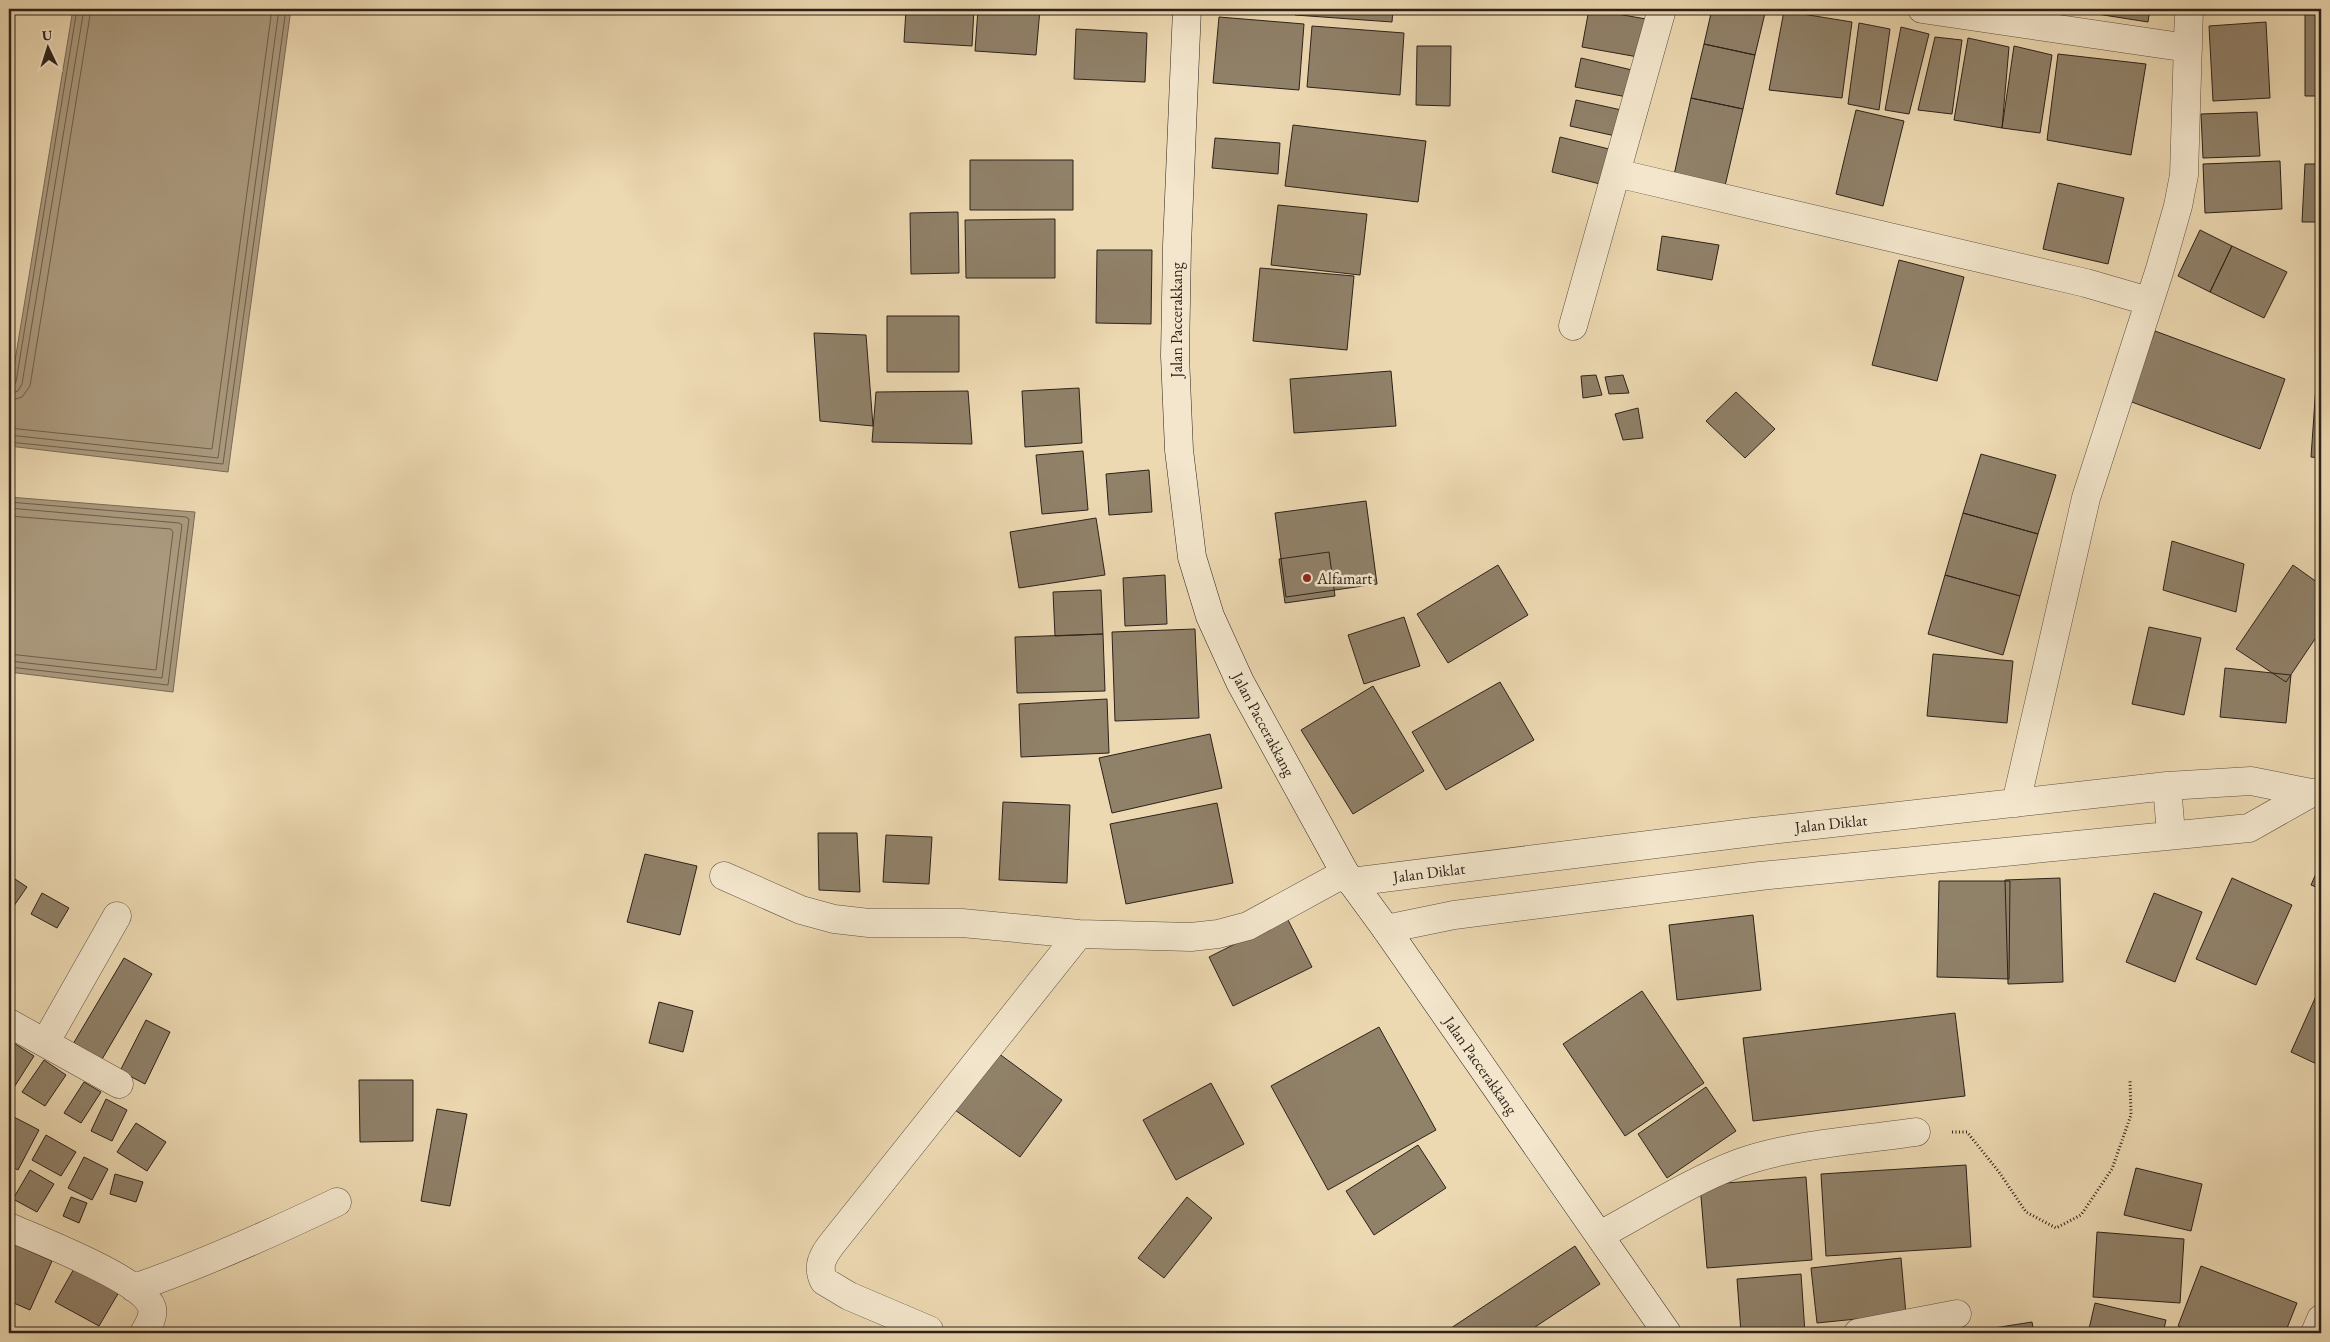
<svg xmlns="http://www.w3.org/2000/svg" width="2330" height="1342" viewBox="0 0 2330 1342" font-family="'EB Garamond',serif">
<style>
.water{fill:#ab9a7e;stroke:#796a56}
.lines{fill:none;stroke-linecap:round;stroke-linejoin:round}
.shore{stroke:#6c5e4c;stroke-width:1}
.building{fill:#908169;stroke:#2d221a}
.minor-casing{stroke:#5d5040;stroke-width:29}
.secondary-casing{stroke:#2d221a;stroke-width:29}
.path{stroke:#2d221a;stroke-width:3;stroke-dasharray:1 2.5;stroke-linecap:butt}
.minor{stroke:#f3e6cc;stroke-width:28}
.secondary{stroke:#f3e6cc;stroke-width:28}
.poi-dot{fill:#8f2418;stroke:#f3e6cc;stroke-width:2}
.labels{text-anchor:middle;stroke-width:5;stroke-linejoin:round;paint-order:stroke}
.street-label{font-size:16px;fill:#2d221a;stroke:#f3e6cc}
.poi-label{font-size:16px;fill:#2d221a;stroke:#f3e6cc;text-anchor:start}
</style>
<rect width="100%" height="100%" fill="#ecd8b1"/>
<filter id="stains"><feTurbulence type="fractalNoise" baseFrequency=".004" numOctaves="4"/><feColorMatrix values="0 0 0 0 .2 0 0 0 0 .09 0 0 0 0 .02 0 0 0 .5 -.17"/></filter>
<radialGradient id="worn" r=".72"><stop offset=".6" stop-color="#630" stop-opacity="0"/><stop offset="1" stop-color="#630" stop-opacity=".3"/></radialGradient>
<!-- water -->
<path class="water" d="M73,9H291L228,472L9,446V397Z
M9,497L195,512L173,692L9,672Z"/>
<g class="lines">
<!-- shore -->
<path class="shore" d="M9,388L13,387L16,382L77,9
M9,394L18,391L22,384L84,9
M9,401L22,397L30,386L91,9
M9,428L212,449L272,9
M9,435L218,458L279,9
M9,442L223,464L286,9
M9,502L186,517L189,519L168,685L9,667
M9,508L179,523L182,525L162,678L9,661
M9,516L171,529L173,532L156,670L9,654"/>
</g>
<!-- building -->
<path class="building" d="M906,9H974L972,46L904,42Z
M978,9H1040L1036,55L975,51Z
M1295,9H1393L1392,22L1295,15Z
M1589,9L1646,19L1638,57L1582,47Z
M1712,9H1766L1755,55L1704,44Z
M2065,9H2150L2148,22Z
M2221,9H2275V12L2221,13Z
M2305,9H2321V96H2305Z
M1784,11L1852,22L1842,98L1769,90Z
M1219,17L1304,24L1299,90L1213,83Z
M2266,22L2270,98L2213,101L2209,26Z
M1859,23L1890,29L1879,110L1848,104Z
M1312,26L1404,33L1400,95L1307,87Z
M1901,27L1929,34L1909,114L1885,110Z
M1076,29L1147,33L1145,82L1074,79Z
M1935,37L1962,40L1952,114L1918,110Z
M1968,38L2009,47L2002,128L1954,120Z
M1704,44L1755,55L1743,109L1691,98Z
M1417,46H1451L1450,106L1416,105Z
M2014,46L2052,55L2040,133L2002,128Z
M2058,54L2146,64L2131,155L2047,140Z
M1581,58L1632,70L1627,97L1575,87Z
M1691,98L1743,109L1725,186L1674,175Z
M1576,100L1626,111L1620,137L1570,126Z
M1856,110L1904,121L1883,206L1836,194Z
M2257,112L2260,156L2203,158L2201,114Z
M1293,125L1426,141L1418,202L1285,186Z
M1560,137L1613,150L1604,185L1552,172Z
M1215,138L1280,143L1278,174L1212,168Z
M970,160H1073V210H970Z
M2280,161L2282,209L2205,213L2203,164Z
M2305,164H2321V222H2302Z
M2058,183L2124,198L2108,264L2043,249Z
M1278,205L1367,214L1360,275L1271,265Z
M958,212L959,273L911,274L910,213Z
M1055,219V278H966L965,220Z
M2200,230L2232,246L2210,292L2178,276Z
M1662,236L1719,245L1712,280L1657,270Z
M2232,246L2287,272L2264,318L2210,292Z
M1097,250H1152L1151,324L1096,323Z
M1899,260L1964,277L1937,381L1872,365Z
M1260,268L1354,276L1347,350L1253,341Z
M2321,314V458L2311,457Z
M887,316H959V372H887Z
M2155,331L2285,379L2260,449L2129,401Z
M814,333L866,335L873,426L820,421Z
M1391,371L1396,426L1294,433L1290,379Z
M1596,375L1602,395L1583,398L1581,376Z
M1623,375L1629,393L1609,394L1605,377Z
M1079,388L1082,443L1025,447L1022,391Z
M968,391L972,444L872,442L876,392Z
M1736,392L1775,429L1745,458L1706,421Z
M1638,408L1643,438L1623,440L1615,414Z
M1083,451L1088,510L1042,514L1036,455Z
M1981,454L2056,475L2038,534L1963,513Z
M1149,470L1152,512L1109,515L1106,474Z
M1366,501L1377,584L1286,597L1275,513Z
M1963,513L2038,534L2020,596L1945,575Z
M1096,518L1105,575L1019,588L1010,532Z
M2172,541L2244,564L2236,612L2163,590Z
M1329,552L1335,596L1285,603L1279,559Z
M1498,565L1528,615L1448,663L1417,614Z
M2293,565L2321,585V630L2286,682L2236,649Z
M1165,575L1167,624L1125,626L1123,578Z
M1945,575L2020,596L2003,655L1928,634Z
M1101,590L1103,634L1055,636L1053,592Z
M1404,617L1420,666L1364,684L1348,635Z
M2149,627L2201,638L2184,715L2132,704Z
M1195,629L1199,718L1115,721L1112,632Z
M1103,634L1105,691L1017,693L1015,637Z
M1933,654L2013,661L2007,723L1927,716Z
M2225,668L2291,675L2286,723L2220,717Z
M1500,682L1534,740L1446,790L1412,732Z
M1373,686L1424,771L1353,814L1301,730Z
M1107,699L1109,753L1021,757L1019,704Z
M1210,734L1222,788L1112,813L1099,758Z
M1003,802L1070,805L1067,883L999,880Z
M1217,803L1233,883L1126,904L1110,824Z
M818,833H857L860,892L819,890Z
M886,835L932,837L929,884L883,882Z
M645,854L697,866L680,935L627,922Z
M2321,862V889L2311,885Z
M9,875L27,887L9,913Z
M2060,878L2063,982L2008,984L2005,880Z
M2232,878L2292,905L2256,985L2196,959Z
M1939,881H2010L2009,979L1937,977Z
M42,893L69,908L57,928L31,914Z
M2154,893L2202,912L2175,982L2126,962Z
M1753,915L1761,990L1677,1000L1669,925Z
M1287,918L1312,967L1233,1006L1209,957Z
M124,958L152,974L101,1061L73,1044Z
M2321,985V1066L2291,1052Z
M1642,991L1704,1083L1625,1136L1563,1044Z
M659,1002L693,1011L683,1052L649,1043Z
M1955,1013L1965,1096L1753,1121L1743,1038Z
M146,1020L170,1032L145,1084L120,1071Z
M1379,1027L1436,1130L1328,1190L1271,1086Z
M9,1040L34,1056L11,1092L9,1090Z
M998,1053L1062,1100L1020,1157L955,1110Z
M44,1060L66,1075L45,1106L22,1092Z
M359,1080H413V1141L360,1142Z
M84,1082L101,1092L81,1123L64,1113Z
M1211,1083L1244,1144L1176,1180L1143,1120Z
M1706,1087L1736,1131L1667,1178L1638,1134Z
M106,1099L127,1110L112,1141L91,1131Z
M437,1109L467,1114L450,1206L421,1201Z
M12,1116L39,1130L18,1170L9,1165V1122Z
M136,1123L166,1142L147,1171L117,1152Z
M46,1135L76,1152L61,1176L32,1160Z
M1418,1145L1446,1188L1374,1235L1346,1191Z
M84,1157L108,1169L92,1200L68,1188Z
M1966,1165L1971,1247L1826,1256L1821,1174Z
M2136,1168L2202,1184L2191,1231L2124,1215Z
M30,1170L54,1184L37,1212L13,1199Z
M115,1174L143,1182L136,1202L110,1194Z
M1806,1177L1812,1260L1707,1268L1700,1185Z
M71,1197L87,1203L79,1223L63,1216Z
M1187,1197L1212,1218L1164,1278L1138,1258Z
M2097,1232L2184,1239L2180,1303L2093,1297Z
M9,1242L52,1261L30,1310L9,1301Z
M1575,1246L1600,1284L1526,1333H1447L1445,1332Z
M1901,1258L1906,1314L1817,1323L1811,1268Z
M2201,1266L2297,1303L2285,1333H2197L2178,1326Z
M75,1267L119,1292L99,1326L55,1302Z
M1801,1274L1805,1333H1741L1737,1279Z
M2095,1303L2166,1320L2163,1333H2088Z
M2032,1322L2034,1333H1962Z"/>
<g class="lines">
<!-- minor casing -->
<g class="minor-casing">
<path id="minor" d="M1922,9L2188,48
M1616,173L2086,283L2148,301
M1573,326L1662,9
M2167,786L2171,834
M2016,803L2086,498L2160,269L2178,206L2184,175L2189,9
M724,876L801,910L834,919L869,923H962L1079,934L1191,937L1218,934L1248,926L1345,873
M1351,882L1753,832L2167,786L2251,781L2311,793L2321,792
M1386,929L1454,915L1760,876L2249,828L2311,793
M9,1023L119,1084
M45,1043L117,916
M9,1227C36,1239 144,1280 152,1308C154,1317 148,1326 144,1333
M1600,1235C1645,1211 1691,1181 1739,1163C1792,1144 1861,1140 1916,1132
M134,1288C204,1264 270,1234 337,1202
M929,1330L849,1296L824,1281C817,1267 822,1257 831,1245L1079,934
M1858,1333L1957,1314
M2315,1333L2321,1319"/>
</g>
<!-- secondary casing -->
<g class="secondary-casing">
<path id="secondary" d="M1187,9L1177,245L1175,356L1179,450L1192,557L1210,616L1240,682L1345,873L1386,929L1667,1333"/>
</g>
<!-- path -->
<path class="path" d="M1952,1132H1967L1999,1172L2026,1212L2056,1228L2081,1215L2112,1169L2131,1115L2130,1080"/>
<!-- minor -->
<use href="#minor" class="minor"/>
<!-- secondary -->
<use href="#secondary" class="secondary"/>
</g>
<!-- markers -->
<circle class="poi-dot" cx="1307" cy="578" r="5"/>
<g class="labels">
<!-- street labels -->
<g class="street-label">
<text transform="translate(1176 320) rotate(-90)" y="6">Jalan Paccerakkang</text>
<text transform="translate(1264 724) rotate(62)" y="6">Jalan Paccerakkang</text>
<text transform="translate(1831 823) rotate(-6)" y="6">Jalan Diklat</text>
<text transform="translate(1429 872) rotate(-7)" y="6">Jalan Diklat</text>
<text transform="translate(1481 1065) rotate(55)" y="6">Jalan Paccerakkang</text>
</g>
<!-- poi labels -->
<g class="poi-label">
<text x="1317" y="584">Alfamart</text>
</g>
</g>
<!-- margin -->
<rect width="2330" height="1342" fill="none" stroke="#ecd8b1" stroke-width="30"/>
<rect x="10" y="10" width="2310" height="1322" fill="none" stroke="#2d221a" stroke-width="2.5"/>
<rect x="15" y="15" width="2300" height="1312" fill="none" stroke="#2d221a"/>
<!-- north arrow -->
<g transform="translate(48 48) rotate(356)" stroke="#f3e6cc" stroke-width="4" paint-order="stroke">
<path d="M0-4L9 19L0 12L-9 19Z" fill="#2d221a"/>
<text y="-8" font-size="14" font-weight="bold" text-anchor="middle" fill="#2d221a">U</text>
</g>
<rect width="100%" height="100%" filter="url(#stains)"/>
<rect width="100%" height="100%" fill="url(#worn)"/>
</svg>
